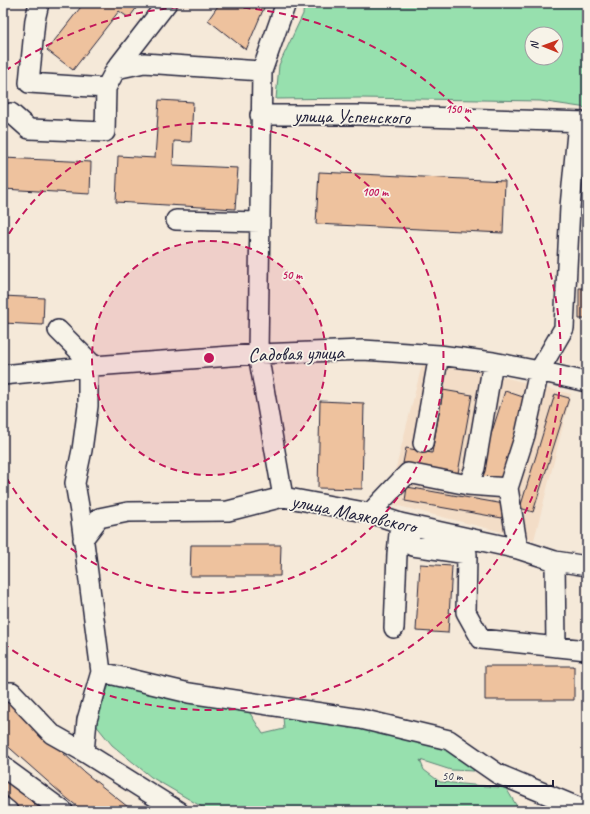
<svg xmlns="http://www.w3.org/2000/svg" width="590" height="814" viewBox="0 0 590 814" font-family="Caveat,sans-serif">
<style>
.built{fill:#f3ddc7}
.green{fill:#97e0ae;stroke:#5c8174;fill-rule:evenodd}
.building{fill:#eec29e;stroke:#22223b}
.lines{fill:none;stroke-linecap:round;stroke-linejoin:round}
.minor-casing{stroke:#22223b;stroke-width:22}
.minor{stroke:#f7f3e8;stroke-width:19}
.ring{fill:none;stroke:#c2185b;stroke-width:2;stroke-dasharray:7 5}
.labels{text-anchor:middle;stroke-width:3.5;stroke-linejoin:round;paint-order:stroke}
.street-label{font-size:20px;fill:#22223b;stroke:#f7f3e8}
.centre{fill:#c2185b;stroke:#f7f3e8;stroke-width:2}
.ring-label{font-size:12px;text-anchor:middle;font-weight:bold;fill:#c2185b;stroke:#f7f3e8;stroke-width:3.5;stroke-linejoin:round;paint-order:stroke}
</style>
<rect width="100%" height="100%" fill="#f5e9d9"/>
<filter id="ink" filterUnits="userSpaceOnUse"><feTurbulence type="fractalNoise" baseFrequency=".025" numOctaves="2"/><feDisplacementMap in="SourceGraphic" scale="8" xChannelSelector="R" yChannelSelector="G"/><feConvolveMatrix kernelMatrix="1 2 1 2 8 2 1 2 1" color-interpolation-filters="sRGB"/></filter>
<g filter="url(#ink)">
<!-- built -->
<path class="built" d="M424,357L571,394L534,540L387,503Z"/>
<!-- green -->
<path class="green" d="M304,3H587V108L540,101L360,98L276,99L279,65L303,14ZM532,34H556V58H532Z
M109,685H132L248,710L263,734L284,729L283,717L355,724L442,744L472,765L474,771L451,770L420,760L424,770L440,782L506,788L519,810L522,811H209L151,777L112,745L95,724Z"/>
<!-- building -->
<path class="building" d="M84,3H140L129,18L119,11L73,70L47,50Z
M220,3H266L246,50L208,20Z
M159,100L193,102L191,142L174,141L173,165L238,168L235,209L116,202L118,156L155,158Z
M3,158L91,162L90,194L3,189Z
M319,172L505,181L503,233L316,224Z
M579,288H587V319H579Z
M3,296L44,298L43,325L3,323Z
M443,390L472,395L458,473L403,463L406,448L432,453Z
M505,391L529,399L502,483L478,475Z
M555,394L569,398L533,512L520,508Z
M320,401L364,403L362,489L318,488Z
M407,487L504,504L502,518L405,501Z
M191,545H281L280,576H190Z
M420,564L452,566L448,633L416,631Z
M485,666H574V700H485Z
M5,700L84,772L133,811H83L63,795L3,742V702Z
M3,772L34,804L45,811H21L3,792Z"/>
<g class="lines">
<!-- minor casing -->
<g class="minor-casing">
<path id="minor" d="M116,69L167,3
M106,88L116,69L144,63L262,71
M11,113L29,129L105,132L106,88L29,83L35,20L39,3
M260,115H357L587,122
M176,220L260,222
M58,330L94,366
M3,375L94,366L258,354L363,350L439,355L493,362L539,371L587,382
M423,443L439,355
M468,485L508,488L525,435L539,371L564,328L570,207L578,122
M508,488L518,549
M283,497L258,354L262,71L286,3
M370,513L408,473L468,485L475,468L493,362
M400,523L413,546L467,554L466,612L481,639L587,650
M83,539L99,518L128,512L228,511L283,497L370,513L400,523L518,549L555,561L587,566
M555,561L556,647
M394,628L397,554L400,523
M101,672L189,693L361,719L449,740L498,774L580,808L587,810
M3,692H12L52,734L84,752L178,811
M84,752L87,720L101,672L80,512L75,483L82,450L88,406V367
M3,765L7,770L63,811
M3,807L8,811"/>
</g>
<!-- minor -->
<use href="#minor" class="minor"/>
</g>
</g>
<!-- distance rings -->
<circle cx="209" cy="358" r="117" fill="#c2185b" fill-opacity=".12"/>
<g class="ring">
<circle cx="209" cy="358" r="117"/>
<path d="M3 244A235 235 0 1 1 3 472"/>
<path d="M5 71A352 352 0 1 1 5 645"/>
</g>
<g class="labels">
<!-- street labels -->
<g class="street-label">
<text transform="translate(352 116) rotate(1)" y="7">улица Успенского</text>
<text transform="translate(296 353) rotate(-2)" y="7">Садовая улица</text>
<text transform="translate(354 513) rotate(12)" y="7">улица Маяковского</text>
</g>
</g>
<circle cx="209" cy="358" r="6" class="centre"/>
<g class="ring-label">
<text x="458" y="113">150 m</text>
<text x="375" y="196">100 m</text>
<text x="292" y="279">50 m</text>
</g>
<!-- margin -->
<rect width="590" height="814" fill="none" stroke="#f7f3e8" stroke-width="16"/>
<rect x="8" y="8" width="574" height="798" fill="none" stroke="#22223b" stroke-width="1.5" filter="url(#ink)"/>
<!-- north arrow -->
<g transform="translate(544 46) rotate(271)"><circle r="19" fill="#f7f3e8" stroke="#a29fa3"/>
<path d="M0-3L7 15L0 10L-7 15Z" fill="#c8321e"/>
<text y="-6" font-size="11" font-weight="bold" text-anchor="middle" fill="#22223b">N</text>
</g>
<!-- scale -->
<path d="M436 780v6h117v-6" fill="none" stroke="#22223b" stroke-width="2"/>
<text x="442" y="780" font-size="12" fill="#22223b" stroke="#f7f3e8" stroke-width="3" paint-order="stroke">50 m</text>
</svg>
